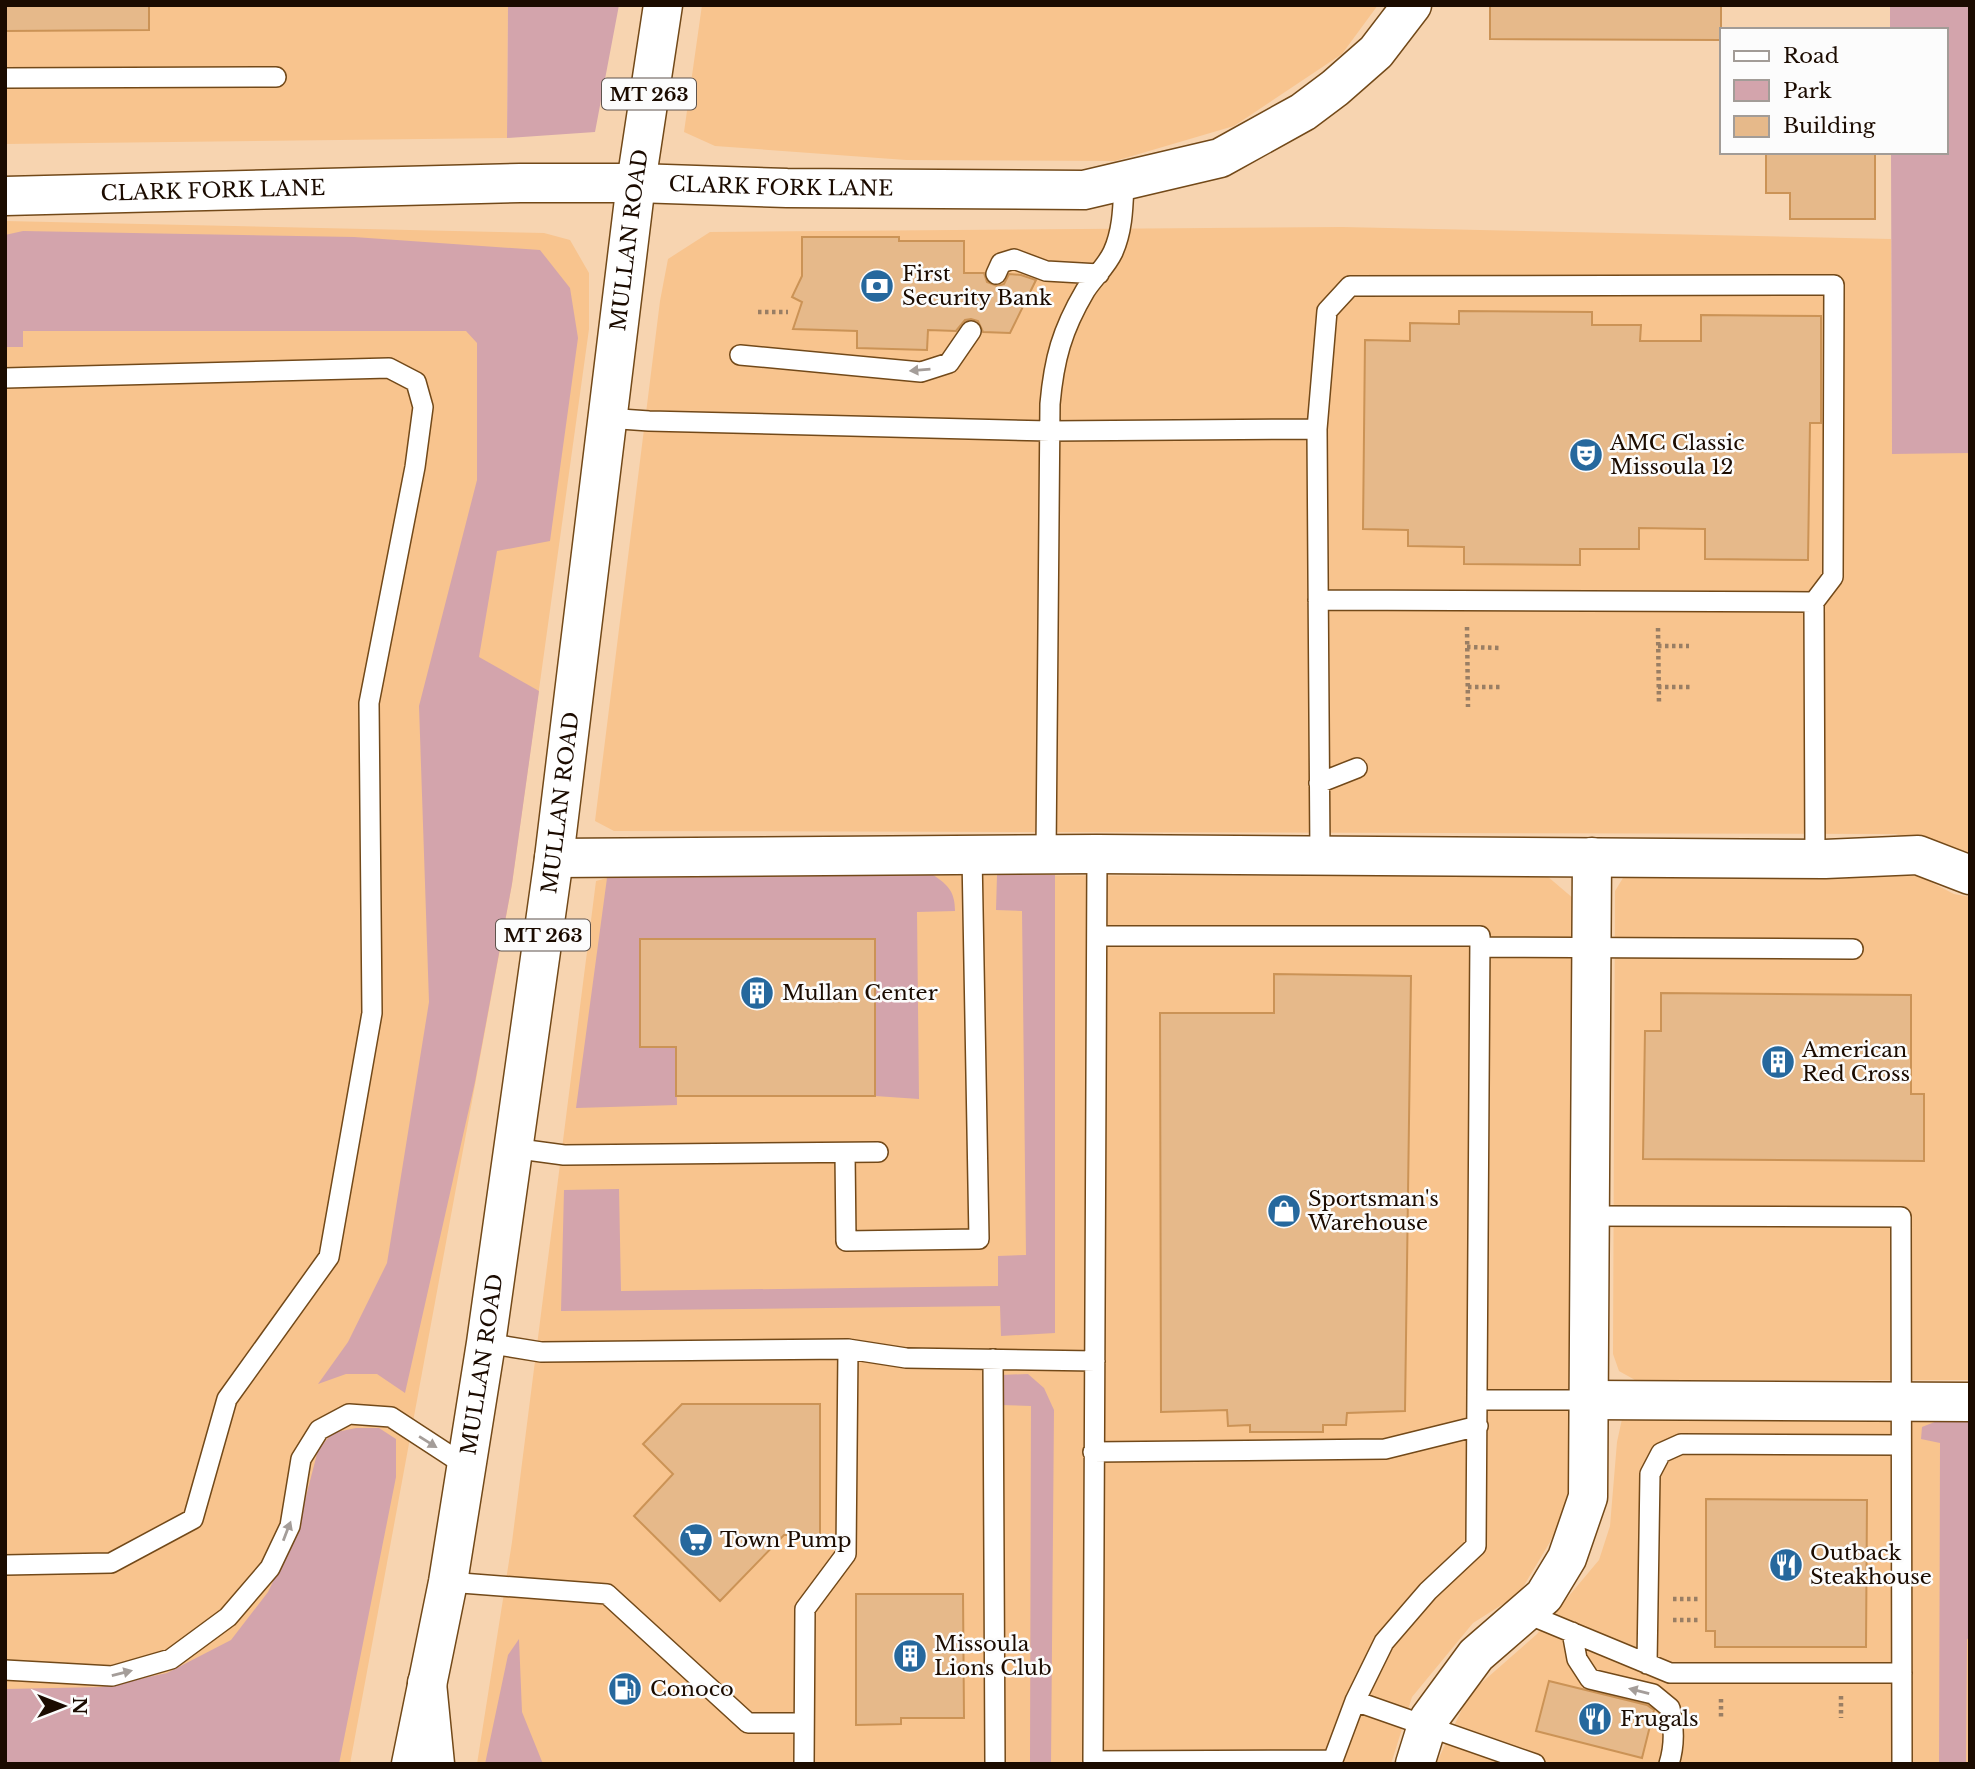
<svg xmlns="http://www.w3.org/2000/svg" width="1975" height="1769" viewBox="0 0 1975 1769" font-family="'Libre Baskerville',serif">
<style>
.built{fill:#f8c48e}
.green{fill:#d3a4ac}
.building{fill:#e6b98a;stroke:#cb9356;stroke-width:2}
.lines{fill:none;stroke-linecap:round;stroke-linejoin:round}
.service-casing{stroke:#724919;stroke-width:22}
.minor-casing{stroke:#724919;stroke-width:41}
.tertiary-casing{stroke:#724919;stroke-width:41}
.primary-casing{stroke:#724919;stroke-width:41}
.trunk-casing{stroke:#724919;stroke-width:41}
.path{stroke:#997e64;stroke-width:4.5;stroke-dasharray:3.5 3.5;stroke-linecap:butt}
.service{stroke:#fff;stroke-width:19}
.minor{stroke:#fff;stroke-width:38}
.tertiary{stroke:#fff;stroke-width:38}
.primary{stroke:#fff;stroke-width:38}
.trunk{stroke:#fff;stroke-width:38}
.oneway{fill:#a49d99}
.labels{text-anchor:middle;stroke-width:5;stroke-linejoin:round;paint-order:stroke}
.shield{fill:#fcfcfc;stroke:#5e534c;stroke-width:2}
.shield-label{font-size:19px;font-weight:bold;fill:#1b0b00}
.street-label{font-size:21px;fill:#1b0b00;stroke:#fcfcfc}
.poi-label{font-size:21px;fill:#1b0b00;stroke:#fcfcfc;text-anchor:start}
</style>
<rect width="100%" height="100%" fill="#f7d4b0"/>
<!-- built -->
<path class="built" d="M5,5H508L507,138L5,144Z
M702,5H1378L1342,54L1234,126L1115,161L906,160L715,146L684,132Z
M5,221L544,233L570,240L589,273V329L512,884L350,1764H5Z
M1342,227L1891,239L1892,453H1970V855L1895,834L614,831L595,821L660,301L668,259L710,232Z
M618,875L1547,876L1574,899L1573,1448L1568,1502L1550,1542L1519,1594L1473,1623L1412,1697L1391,1764H477L512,1542L596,881Z
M1919,876L1954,894L1970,897V1380H1635L1619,1371L1613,1354L1615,891L1623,878Z
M1970,1411V1764H1436L1463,1707L1479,1685L1537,1634L1599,1560L1610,1526L1617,1442L1622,1419Z"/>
<!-- green -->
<path class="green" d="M508,5H619L595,132L507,138Z
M1890,5H1970V453L1892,454L1891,152H1945V30H1890Z
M23,231L354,237L540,250L570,288L578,338L550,541L497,551L479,657L539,691L512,884L475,1082L405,1393L377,1374H346L318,1384L348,1342L387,1263L429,1002L419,706L477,480V343L466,331H23V347H5V235Z
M933,875C949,885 955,893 955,911L917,912L919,1099L875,1096V939H640V1047H676L677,1105L576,1108L607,878Z
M997,875H1055V1333L1001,1336L1000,1306L561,1311L564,1190L619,1189L621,1291L998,1286V1256L1026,1255L1022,911L996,910Z
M1028,1374L1044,1388L1054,1410L1051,1764H1030L1031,1406L1000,1405V1375Z
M1970,1414V1638L1967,1639L1966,1764H1939L1940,1443L1921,1439L1922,1427L1947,1417Z
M356,1428H379L396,1439V1477L339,1764H5V1689L101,1687L167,1673L231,1640L268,1592L297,1531L318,1450L332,1433Z
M519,1639L522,1712L543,1764H485L508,1655Z"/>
<!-- building -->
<path class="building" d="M5,5H149V30L5,31Z
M1490,5H1721V40L1490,39Z
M1766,152H1875V219H1790V193H1766Z
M802,237H899V241H964V273H984L987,282L997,286L1004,284L1009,274L1021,275L1036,280L1010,333L983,332L978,321L971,319L965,320L956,331L928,330L927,350L857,348V331L793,329L802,302L792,297L802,276Z
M1459,311L1592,312V325H1641L1640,341H1701V315L1821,316V423H1810L1808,560L1705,559V529L1639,528V549H1580V565L1464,564V547L1408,546V530L1363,529L1365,340L1410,341V323L1459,324Z
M640,939H875V1096H676V1047H640Z
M1274,974L1411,976L1405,1411L1347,1413L1346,1425H1323V1432H1250V1425L1228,1426L1227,1410L1161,1412L1160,1013H1274Z
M1661,993L1911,995V1094H1924V1161L1643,1159L1645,1031H1661Z
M682,1404H820V1535H784L720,1601L634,1516L673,1474L643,1444Z
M1706,1499L1867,1500L1866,1647H1715V1631H1706Z
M856,1594H963L964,1718H901V1724L856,1725Z
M1549,1681L1647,1705L1654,1710L1642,1758L1536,1731Z"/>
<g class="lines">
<!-- service casing -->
<g class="service-casing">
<path id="service" d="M5,78L276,77
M996,274L1001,263L1014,259L1046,271L1099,274
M740,355L921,372L949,363L971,331
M5,378L389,368L416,382L423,407L415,467L369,703L372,1013L329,1257L227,1399L193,1519L111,1563L5,1565
M606,418L649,421L1050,431L1317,429L1320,856
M1317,429L1327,311L1350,286L1834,285L1833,577L1814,602
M1318,600L1814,602L1815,859
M1319,783L1357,768
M1046,854L1050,404C1054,359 1062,330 1085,291C1093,278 1106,267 1113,252C1123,230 1123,205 1124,183
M1097,854L1093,1761L1333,1760L1355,1701L1384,1642L1428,1591L1476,1546L1480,936H1097
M1480,947L1853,949
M512,1148L564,1155L878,1152
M845,1153L846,1241L979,1239L972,855
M1590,1216L1901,1217L1902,1764
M486,1343L541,1352L848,1349L906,1358L1095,1361
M993,1359L995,1764
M1477,1400H1589
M1093,1452L1385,1449L1478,1426
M448,1582L607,1594L748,1723H804
M1525,1613L1670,1673H1902
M1572,1632L1577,1659L1590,1679L1653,1694L1670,1708C1674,1728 1675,1744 1669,1764
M1647,1664L1650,1474L1661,1453L1681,1444L1901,1445
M5,1670L112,1676L171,1659L228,1617L270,1568L290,1526L301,1459L319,1430L349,1414L391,1417L466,1466
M1355,1701L1535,1764
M804,1764L805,1609L846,1554L848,1349"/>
</g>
<!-- minor casing -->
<g class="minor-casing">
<g id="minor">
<path id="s1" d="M5,196L520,183H636"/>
<path d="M554,858L1097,854L1825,859L1918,855L1970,875"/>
<path d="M1589,1400L1970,1402"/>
<path d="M1415,1764L1429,1719L1476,1655L1544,1596L1567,1558L1588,1497L1592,857"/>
</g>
</g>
<!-- tertiary casing -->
<g class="tertiary-casing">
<g id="tertiary">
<path id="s2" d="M636,183L787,188L1084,190L1220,158L1303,112L1335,88L1376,52L1412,5"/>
</g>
</g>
<!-- primary casing -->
<g class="primary-casing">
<g id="primary">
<path id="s3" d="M411,1764L448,1582L486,1343L554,858L636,183L663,5"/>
</g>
</g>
<!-- trunk casing -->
<g class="trunk-casing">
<path id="trunk" d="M427,1683L435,1764"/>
</g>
<!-- path -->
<path class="path" d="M758,312H788
M1467,627L1468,707
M1658,628L1659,705
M1658,646H1689
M1467,647L1501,648
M1468,687H1501
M1658,687H1690
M1673,1599H1699
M1673,1620H1699
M1841,1696V1718
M1721,1699V1718"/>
<!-- service -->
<use href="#service" class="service"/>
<!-- minor -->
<use href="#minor" class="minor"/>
<!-- tertiary -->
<use href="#tertiary" class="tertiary"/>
<!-- primary -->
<use href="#primary" class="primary"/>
<!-- trunk -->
<use href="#trunk" class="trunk"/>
</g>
<!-- one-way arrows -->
<defs><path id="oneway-solid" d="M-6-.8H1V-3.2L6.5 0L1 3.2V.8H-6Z" transform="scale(1.75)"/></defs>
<g class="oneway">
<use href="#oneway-solid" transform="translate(920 370) rotate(175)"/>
<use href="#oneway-solid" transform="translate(428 1442) rotate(32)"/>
<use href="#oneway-solid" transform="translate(287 1531) rotate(-69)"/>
<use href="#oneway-solid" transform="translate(122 1673) rotate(-14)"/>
<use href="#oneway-solid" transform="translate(1639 1691) rotate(-166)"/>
</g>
<!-- icons -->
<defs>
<g id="bank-disc" transform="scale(1.75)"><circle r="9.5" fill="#26689d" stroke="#fcfcfc"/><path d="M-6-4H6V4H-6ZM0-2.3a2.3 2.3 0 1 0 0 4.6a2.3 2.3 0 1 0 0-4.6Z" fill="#fff"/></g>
<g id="theatre-disc" transform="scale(1.75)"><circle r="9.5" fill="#26689d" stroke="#fcfcfc"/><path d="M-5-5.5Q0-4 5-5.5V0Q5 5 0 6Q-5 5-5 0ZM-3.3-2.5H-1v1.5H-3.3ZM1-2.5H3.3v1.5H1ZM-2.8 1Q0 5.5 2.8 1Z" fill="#fff"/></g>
<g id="building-disc" transform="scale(1.75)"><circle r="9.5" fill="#26689d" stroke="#fcfcfc"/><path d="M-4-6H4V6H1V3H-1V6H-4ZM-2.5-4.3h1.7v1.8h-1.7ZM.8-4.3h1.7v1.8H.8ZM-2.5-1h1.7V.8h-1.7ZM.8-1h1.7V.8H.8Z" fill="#fff"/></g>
<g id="shop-disc" transform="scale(1.75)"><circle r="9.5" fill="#26689d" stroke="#fcfcfc"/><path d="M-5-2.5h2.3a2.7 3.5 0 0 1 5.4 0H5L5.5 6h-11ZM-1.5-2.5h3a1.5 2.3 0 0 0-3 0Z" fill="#fff"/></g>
<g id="supermarket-disc" transform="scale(1.75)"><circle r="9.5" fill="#26689d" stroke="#fcfcfc"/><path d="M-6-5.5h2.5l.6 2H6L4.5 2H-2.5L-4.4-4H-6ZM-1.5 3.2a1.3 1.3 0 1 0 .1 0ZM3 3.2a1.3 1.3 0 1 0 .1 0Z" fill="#fff"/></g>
<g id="restaurant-disc" transform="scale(1.75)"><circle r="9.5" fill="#26689d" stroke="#fcfcfc"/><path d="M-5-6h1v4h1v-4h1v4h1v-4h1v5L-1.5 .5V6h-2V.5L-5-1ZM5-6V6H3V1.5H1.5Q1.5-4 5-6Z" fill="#fff"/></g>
<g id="fuel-disc" transform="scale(1.75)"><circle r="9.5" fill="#26689d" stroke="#fcfcfc"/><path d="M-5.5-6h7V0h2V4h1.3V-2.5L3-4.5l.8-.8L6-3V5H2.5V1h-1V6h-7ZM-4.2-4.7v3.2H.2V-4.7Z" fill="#fff"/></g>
</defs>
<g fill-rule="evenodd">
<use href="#bank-disc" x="877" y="286"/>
<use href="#theatre-disc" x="1586" y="455"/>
<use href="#building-disc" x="757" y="993"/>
<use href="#building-disc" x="1778" y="1062"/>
<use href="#shop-disc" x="1284" y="1211"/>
<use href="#supermarket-disc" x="696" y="1540"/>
<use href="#restaurant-disc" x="1786" y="1565"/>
<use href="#building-disc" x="910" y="1656"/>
<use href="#fuel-disc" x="625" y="1689"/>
<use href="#restaurant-disc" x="1595" y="1719"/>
</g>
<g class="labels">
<!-- shield labels -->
<g class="shield">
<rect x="602" y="78.5" width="94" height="31" rx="5"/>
<rect x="496" y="919.5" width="94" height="31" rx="5"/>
</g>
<g class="shield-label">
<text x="649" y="101">MT 263</text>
<text x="543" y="942">MT 263</text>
</g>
<!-- street labels -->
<g class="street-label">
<text dy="7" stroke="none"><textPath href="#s2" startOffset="145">CLARK FORK LANE</textPath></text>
<text dy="7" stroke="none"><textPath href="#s1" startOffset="208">CLARK FORK LANE</textPath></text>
<text dy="7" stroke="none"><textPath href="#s3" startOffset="1540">MULLAN ROAD</textPath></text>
<text dy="7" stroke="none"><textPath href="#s3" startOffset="973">MULLAN ROAD</textPath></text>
<text dy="7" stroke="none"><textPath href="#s3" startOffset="406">MULLAN ROAD</textPath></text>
</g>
<!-- poi labels -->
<g class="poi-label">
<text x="902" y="281">First<tspan x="902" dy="24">Security Bank</tspan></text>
<text x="1610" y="450">AMC Classic<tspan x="1610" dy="24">Missoula 12</tspan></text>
<text x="782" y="1000">Mullan Center</text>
<text x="1802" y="1057">American<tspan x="1802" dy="24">Red Cross</tspan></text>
<text x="1308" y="1206">Sportsman's<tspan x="1308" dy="24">Warehouse</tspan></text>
<text x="720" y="1547">Town Pump</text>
<text x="1810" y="1560">Outback<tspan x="1810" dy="24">Steakhouse</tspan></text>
<text x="934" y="1651">Missoula<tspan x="934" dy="24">Lions Club</tspan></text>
<text x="650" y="1696">Conoco</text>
<text x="1620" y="1726">Frugals</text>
</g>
</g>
<!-- border -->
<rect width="1975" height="1769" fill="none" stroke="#1b0b00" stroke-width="14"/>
<!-- legend -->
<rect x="1720" y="28" width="228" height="126" fill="#fcfcfc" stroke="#a29c97" stroke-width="2"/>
<rect x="1734" y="51" width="35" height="10" fill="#ffffff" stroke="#a29c97" stroke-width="2"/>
<text x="1783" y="63" font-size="21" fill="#1b0b00">Road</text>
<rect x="1734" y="80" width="35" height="21" fill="#d3a4ac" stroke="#a29c97" stroke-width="2"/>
<text x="1783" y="98" font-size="21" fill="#1b0b00">Park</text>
<rect x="1734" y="116" width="35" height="21" fill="#e6b98a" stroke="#a29c97" stroke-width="2"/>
<text x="1783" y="133" font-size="21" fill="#1b0b00">Building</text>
<!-- north arrow -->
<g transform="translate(63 1706) rotate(90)" stroke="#fcfcfc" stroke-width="5" paint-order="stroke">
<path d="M0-5L12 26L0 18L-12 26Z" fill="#1b0b00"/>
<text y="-10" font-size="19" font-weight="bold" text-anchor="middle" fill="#1b0b00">N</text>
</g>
</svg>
